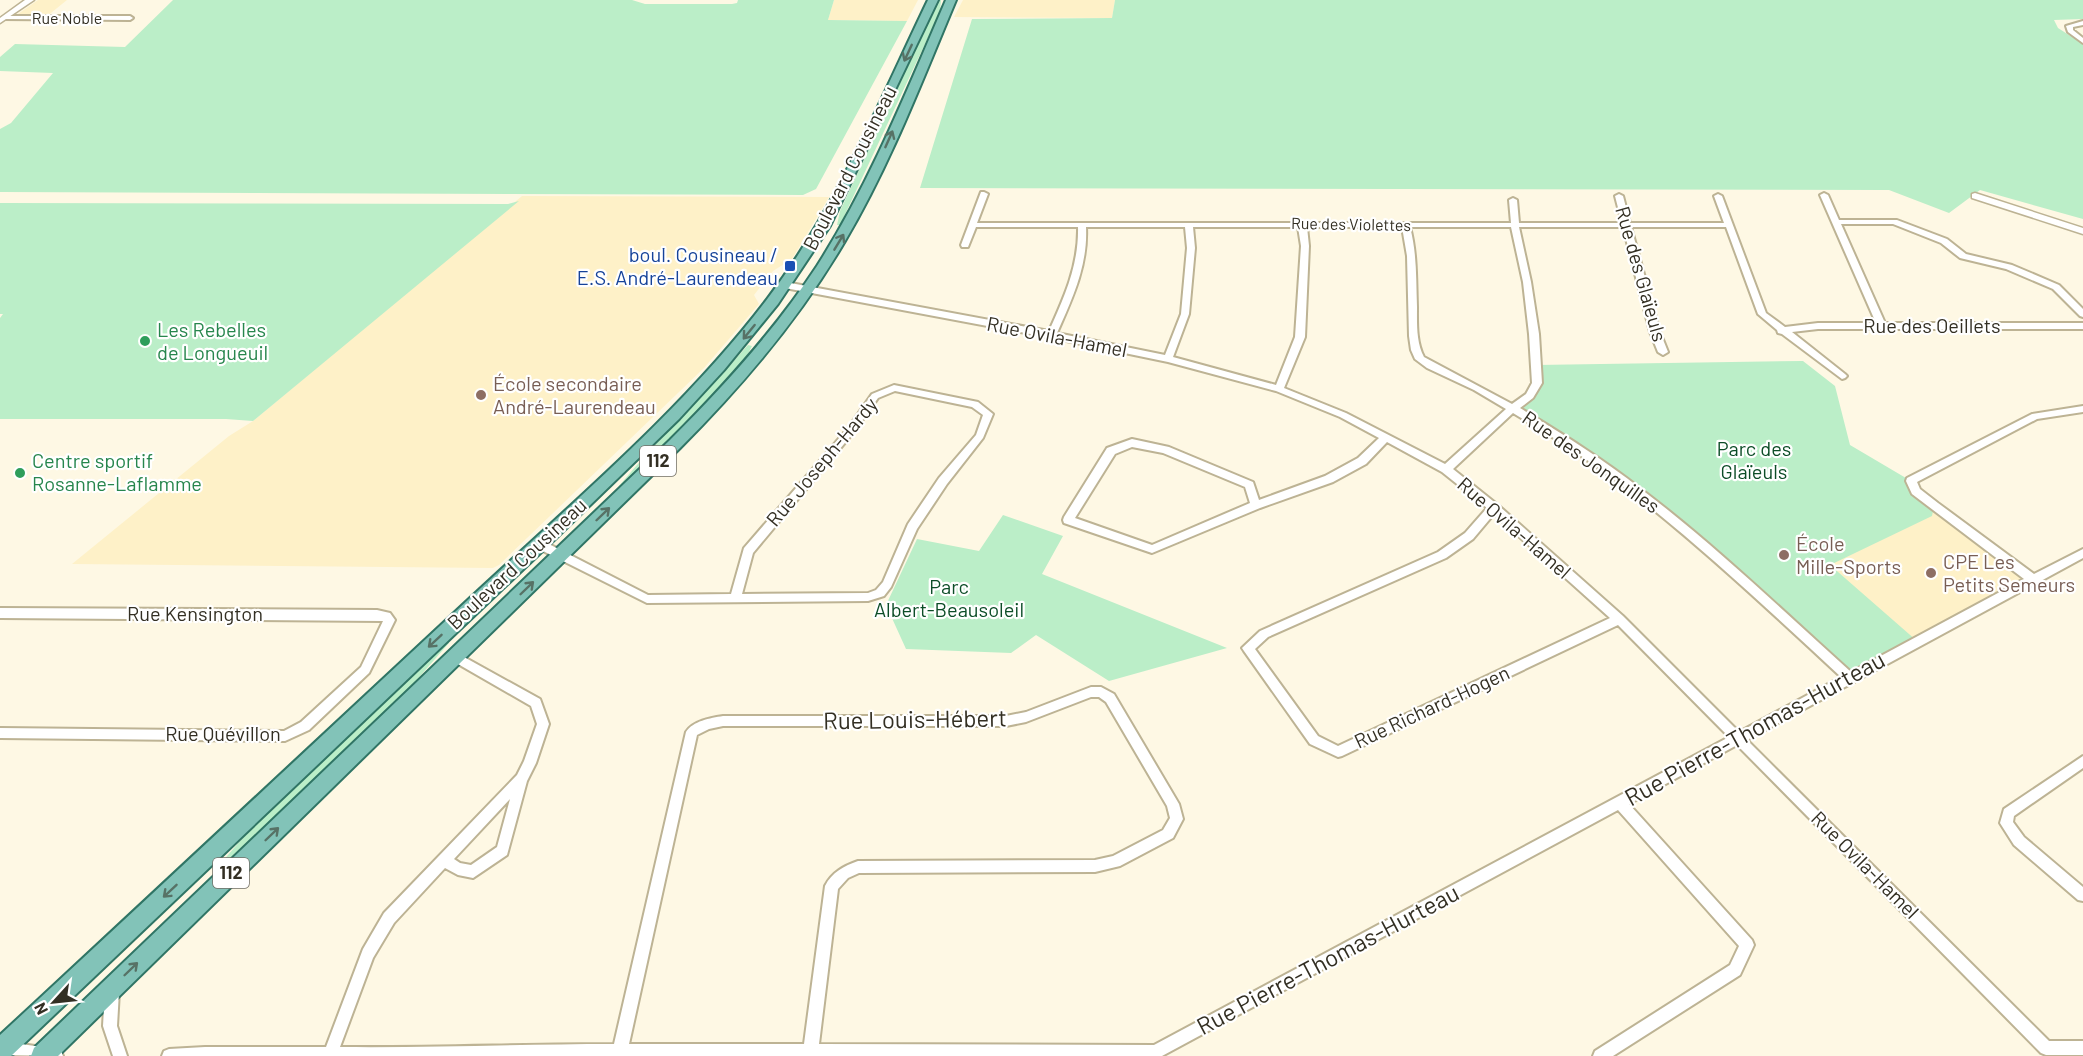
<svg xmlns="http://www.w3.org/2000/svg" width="2083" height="1056" viewBox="0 0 2083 1056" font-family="Barlow,sans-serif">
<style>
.built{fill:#fef1c8}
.green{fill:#bbeec8}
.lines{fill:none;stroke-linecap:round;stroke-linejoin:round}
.minor-casing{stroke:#bdb394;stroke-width:4}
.tertiary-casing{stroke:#bdb394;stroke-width:3}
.primary-casing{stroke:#307565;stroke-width:4}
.minor{fill:#fff;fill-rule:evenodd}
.tertiary{fill:#fff;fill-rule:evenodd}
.primary{fill:#82c3b8;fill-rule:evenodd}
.oneway{stroke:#577266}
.transit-dot{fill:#1a4fb4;stroke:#fff;stroke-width:2}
.leisure-dot{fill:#2e9e5b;stroke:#fff;stroke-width:2}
.education-dot{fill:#8d6e63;stroke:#fff;stroke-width:2}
.labels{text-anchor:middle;stroke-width:4.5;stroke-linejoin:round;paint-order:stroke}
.far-street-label{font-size:16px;fill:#332f23;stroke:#fff}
.shield{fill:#fff;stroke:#706d65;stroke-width:1.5}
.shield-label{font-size:18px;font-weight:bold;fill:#332f23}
.street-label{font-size:20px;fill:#332f23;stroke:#fff}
.transit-label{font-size:20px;fill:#164399;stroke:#fff;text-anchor:end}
.leisure-label{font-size:20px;fill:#27864d;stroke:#fff;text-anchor:start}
.education-label{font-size:20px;fill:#785e54;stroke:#fff;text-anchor:start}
.park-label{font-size:20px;fill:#0c4d27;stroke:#fff}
.near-street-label{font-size:24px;fill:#332f23;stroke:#fff}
</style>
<rect width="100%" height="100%" fill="#fef8e4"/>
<!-- built -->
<path class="built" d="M38,0H67L46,17L15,16Z
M834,0H918L907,21L828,20Z
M963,0H1115L1112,18L954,17Z
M522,196L829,197L792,259L773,271L754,295L759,304L704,368L499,565L493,568L72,564L229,436L253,421Z
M1934,506L2032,579L1917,641L1709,546Z"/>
<!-- green -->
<path class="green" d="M173,0H632L645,4H732L737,3L738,0H834L828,20L907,21L816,189L803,195L0,192V129L11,123L53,73L0,71V57L15,44L125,47Z
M939,0H941L940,12L840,225H837L840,211Z
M1115,0H2083V19L2054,20L2058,28L2083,44V219L1980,190L1949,213L1889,190L920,188L972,19L1112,18Z
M519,201L253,421L226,419H0V318L3,314H0V203L508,204Z
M748,345L752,346C744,364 729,378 715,392C685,425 653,456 620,487L619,486C660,437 706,393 748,345Z
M1803,361L1835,386L1850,445L1911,481L1934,506L1932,516L1830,565L1917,641L1849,677L1661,511L1513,408L1530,396L1536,365Z
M1003,515L1063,536L1042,574L1227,648L1109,681L1036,635L1011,653L906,649L886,605L917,539L979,551Z
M447,641L449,643L407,691L226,865L221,863L253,826Z"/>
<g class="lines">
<!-- minor casing -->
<g class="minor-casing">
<path id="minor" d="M5,16H130L133,18L130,20L3,19L2,18Z
M2083,21V25L2073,27V30L2083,38V43L2068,32L2066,26Z
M981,192H984L988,194L977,223H1298L1302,221L1306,223H1511L1509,200L1513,198L1517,200L1519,223H1622L1615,196L1619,194L1623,196L1630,223H1724L1714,196L1718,194L1722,196L1766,313L1785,327L1818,323H1876L1820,195L1824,193L1828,195L1839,220H1897L1947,239L1966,254L2012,265L2059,285L2083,309V317L2080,316L2053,289L2006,269L1960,258L1941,243L1893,224H1841L1885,323H2083V329H1818L1792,332L1845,374L1847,376L1845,378L1842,379L1782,334L1778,333L1777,330L1758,314L1726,227H1631L1660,332L1668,352L1663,355L1658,352L1650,332L1623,227H1519L1531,282L1539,334L1542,383L1533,398L1520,408C1561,433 1603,459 1641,489C1715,545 1782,610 1851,672L2024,579L1912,494L1906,481L1907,478L2032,414L2083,406V412L2037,419L1917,482L1920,489L1938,503L2034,574L2083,549V558L1747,740L2049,1041H2083V1055H2046L2041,1053L1737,745L1629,804L1752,940L1754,945L1740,975L1613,1056H1593L1595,1051L1730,965L1739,946L1618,810L1162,1056H162L164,1051L169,1049L205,1047H326L363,949L384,913L517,775L524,761L537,724L531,706L451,660L449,657L451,654L455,652L540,699L549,724L536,763L527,781L507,855L473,878L458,875L445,868L394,923L373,958L340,1047C432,1048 523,1044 614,1044L686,732C693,721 710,718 723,716H1006L1026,712L1091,687H1101L1114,694L1179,804L1183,819L1173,838L1120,866L1095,872L859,873L848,878L838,889L819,1044L1154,1045L1729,737L1618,625L1342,756L1338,757L1310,744L1244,651L1242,648L1260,631L1438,552L1465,533L1487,508L1442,472L1387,442L1366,464L1333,482L1260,508L1152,553L1064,523L1063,520L1064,517L1107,448L1132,439L1169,447L1253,482L1259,500L1325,476L1358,458L1379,438L1340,417L1276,391L1168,362L1052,338L785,288L781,285L785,282L1049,331C1064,298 1079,265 1078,227H976L968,247H962L961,245ZM1086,227H1185L1187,248L1181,314L1165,355L1057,333C1072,299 1088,266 1086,227ZM1193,227H1298L1301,246L1295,337L1276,385L1173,357L1189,314L1195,248ZM1307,227H1402L1407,256L1409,336L1411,350L1415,359L1427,368L1474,390L1506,409L1445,464L1346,413L1284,388L1305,337L1309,246ZM1410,227H1511L1523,282L1529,334L1532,383L1526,394L1512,404L1424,357C1416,342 1417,323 1417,307C1416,280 1417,253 1410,227ZM1513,413C1555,438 1596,465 1635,495C1707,552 1774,615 1841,677L1739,732L1623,616L1498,505L1453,469ZM1132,447L1163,453L1245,487L1250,503L1152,545L1075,518L1115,454ZM1494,514L1610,618L1338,746L1318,736L1255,649L1268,637L1446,558L1473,539ZM1091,697H1099L1106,702L1167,806L1170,818L1163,830L1113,856L1095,860L858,861C844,866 832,872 825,886L804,1044H629L697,735L709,729L723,726H1006L1026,722ZM510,799L497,847L471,865L460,863L454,859Z
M894,385L978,402L993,414L983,438L947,484L917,529L891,587L884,596L868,601L647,603L535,547L534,544L535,541H543L648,595L731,594L744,548L848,428L872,394ZM895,391L972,407L983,415L976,435L939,478L908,524L883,582L876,590L868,593L742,594L753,553L854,432L878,398Z
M0,608L377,610L390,613L395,620L369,673L309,730L285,741L0,738V728L284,731L301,722L361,667L383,621L0,618Z
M2083,756V768L2014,816L2013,822L2024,837L2083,887V901L2078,900L2014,845L2000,823L2004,809Z
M112,984L117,986L119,991L117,1026L127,1056H113L103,1026L105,991L107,986Z
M0,1041L56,1049L61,1051L63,1056L0,1055Z"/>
</g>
<!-- tertiary casing -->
<g class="tertiary-casing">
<path id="tertiary" d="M25,0H34L0,23V18Z
M1975,193L2083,228V234L1972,198V194Z"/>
</g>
<!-- primary casing -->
<g class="primary-casing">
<path id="primary" d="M928,0H938L830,226L778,304L724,370L679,419L553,541L11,1056H0V1035C157,890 313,744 470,598C572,503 684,409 768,298C836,208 879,102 928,0Z
M946,0H956C922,81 890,165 845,241C800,318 743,385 680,448L58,1056H31L34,1048L670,440C723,387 775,330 817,266C870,183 907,90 946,0Z"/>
</g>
<!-- minor -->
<use href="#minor" class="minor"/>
<!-- tertiary -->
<use href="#tertiary" class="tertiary"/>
<!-- primary -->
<use href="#primary" class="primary"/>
</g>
<!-- one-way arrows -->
<defs><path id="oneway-shaft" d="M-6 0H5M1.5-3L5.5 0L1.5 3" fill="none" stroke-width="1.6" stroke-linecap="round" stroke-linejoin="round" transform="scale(1.5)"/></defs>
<g class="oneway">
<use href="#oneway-shaft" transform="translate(908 53) rotate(115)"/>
<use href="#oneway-shaft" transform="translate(889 139) rotate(-66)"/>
<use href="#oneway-shaft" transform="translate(839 242) rotate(-59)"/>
<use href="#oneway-shaft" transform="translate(749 332) rotate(129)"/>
<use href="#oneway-shaft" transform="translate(603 514) rotate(-44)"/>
<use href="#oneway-shaft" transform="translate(527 588) rotate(-44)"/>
<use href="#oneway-shaft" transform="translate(435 641) rotate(137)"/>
<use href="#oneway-shaft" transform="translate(272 834) rotate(-44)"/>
<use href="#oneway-shaft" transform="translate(170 891) rotate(137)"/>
<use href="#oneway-shaft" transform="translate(131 969) rotate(-44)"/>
</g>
<!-- markers -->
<rect class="transit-dot" x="784" y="260" width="12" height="12" rx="3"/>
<g class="leisure-dot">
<circle cx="145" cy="341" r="6"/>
<circle cx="20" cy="473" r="6"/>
</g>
<g class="education-dot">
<circle cx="481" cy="395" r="6"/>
<circle cx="1784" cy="555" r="6"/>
<circle cx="1931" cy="573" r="6"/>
</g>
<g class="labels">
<!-- far-street labels -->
<g class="far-street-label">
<text x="67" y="24">Rue Noble</text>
<text transform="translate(1351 224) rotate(1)" y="6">Rue des Violettes</text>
</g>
<!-- shield labels -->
<g class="shield">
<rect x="640" y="446" width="36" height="30" rx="4.5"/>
<rect x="213" y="858" width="36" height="30" rx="4.5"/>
</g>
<g class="shield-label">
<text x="658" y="467">112</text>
<text x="231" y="879">112</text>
</g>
<!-- street labels -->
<g class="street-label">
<text transform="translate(850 168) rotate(-63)" y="7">Boulevard Cousineau</text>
<text transform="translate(1641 274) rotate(74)" y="7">Rue des Glaïeuls</text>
<text x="1932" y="333">Rue des Oeillets</text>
<text transform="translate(1057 337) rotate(11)" y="7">Rue Ovila-Hamel</text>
<text transform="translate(822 462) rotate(-50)" y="7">Rue Joseph-Hardy</text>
<text transform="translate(1591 462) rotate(35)" y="7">Rue des Jonquilles</text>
<text transform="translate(1514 528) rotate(41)" y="7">Rue Ovila-Hamel</text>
<text transform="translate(517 564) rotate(-43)" y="7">Boulevard Cousineau</text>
<text x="195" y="621">Rue Kensington</text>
<text transform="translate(1432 707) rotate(-25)" y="7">Rue Richard-Hogen</text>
<text x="223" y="741">Rue Quévillon</text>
<text transform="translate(1865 865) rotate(45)" y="7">Rue Ovila-Hamel</text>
</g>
<!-- transit labels -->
<g class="transit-label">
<text x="778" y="262">boul. Cousineau /<tspan x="778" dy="23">E.S. André-Laurendeau</tspan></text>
</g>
<!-- leisure labels -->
<g class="leisure-label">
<text x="157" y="337">Les Rebelles<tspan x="157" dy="23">de Longueuil</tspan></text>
<text x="32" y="468">Centre sportif<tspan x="32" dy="23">Rosanne-Laflamme</tspan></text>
</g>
<!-- education labels -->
<g class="education-label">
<text x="493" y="391">École secondaire<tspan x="493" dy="23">André-Laurendeau</tspan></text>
<text x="1796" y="551">École<tspan x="1796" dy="23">Mille-Sports</tspan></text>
<text x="1943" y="569">CPE Les<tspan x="1943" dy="23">Petits Semeurs</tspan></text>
</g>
<!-- park labels -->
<g class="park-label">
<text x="1754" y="456">Parc des<tspan x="1754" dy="23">Glaïeuls</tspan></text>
<text x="949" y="594">Parc<tspan x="949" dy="23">Albert-Beausoleil</tspan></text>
</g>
<!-- near-street labels -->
<g class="near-street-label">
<text transform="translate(915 720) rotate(-1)" y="8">Rue Louis-Hébert</text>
<text transform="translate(1755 729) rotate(-29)" y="8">Rue Pierre-Thomas-Hurteau</text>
<text transform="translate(1328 960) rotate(-28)" y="8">Rue Pierre-Thomas-Hurteau</text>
</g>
</g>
<!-- north arrow -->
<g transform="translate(54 1002) rotate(243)" stroke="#ffffff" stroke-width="4.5" paint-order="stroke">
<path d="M0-4.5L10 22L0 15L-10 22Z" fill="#332f23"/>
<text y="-9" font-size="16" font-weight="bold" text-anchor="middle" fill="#332f23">N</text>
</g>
</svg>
